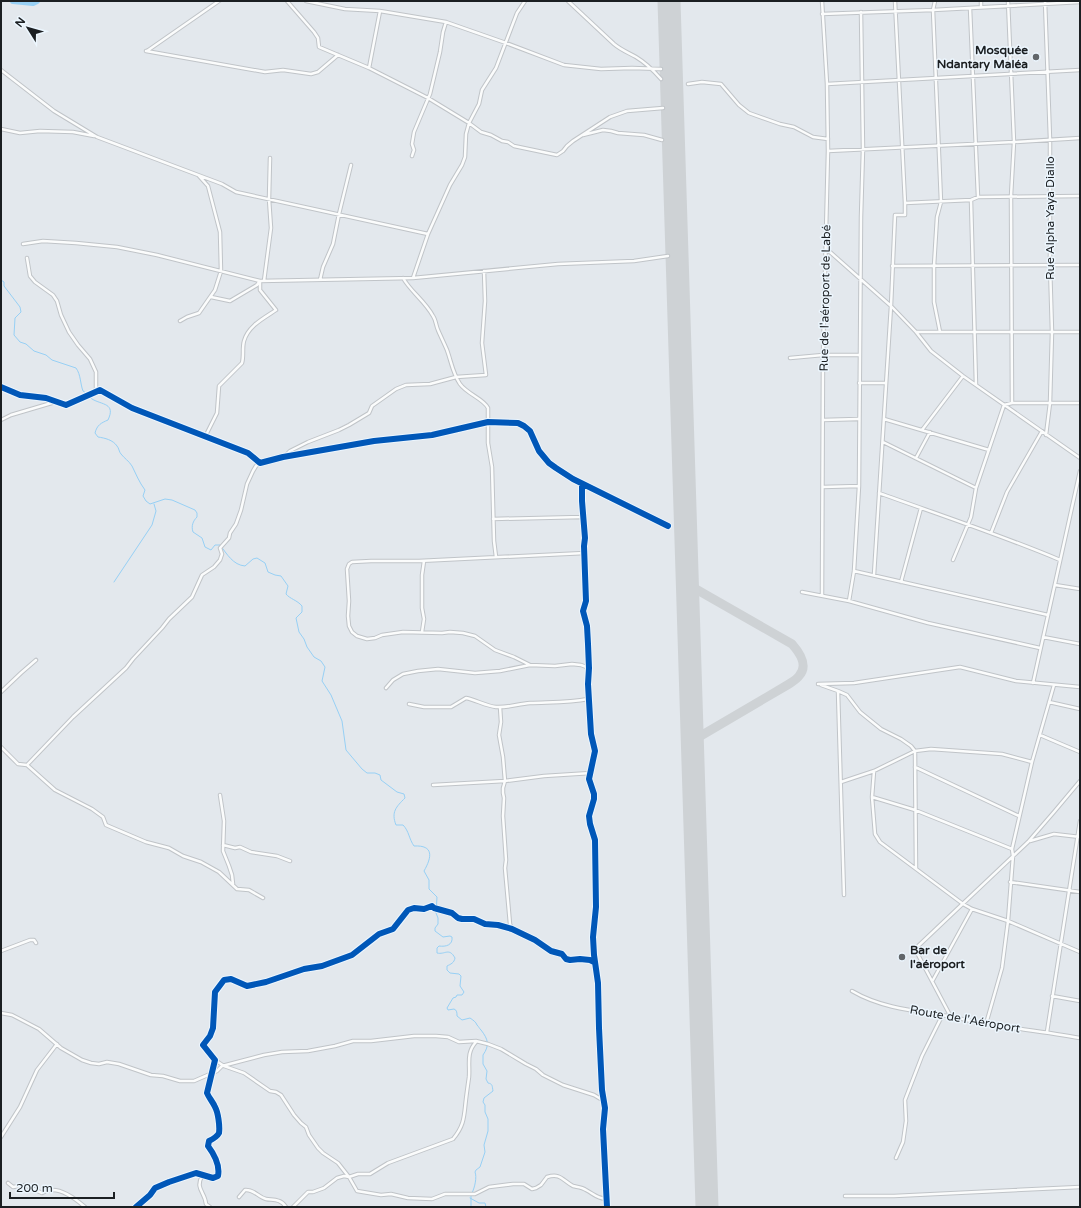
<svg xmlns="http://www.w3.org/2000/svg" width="1081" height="1208" viewBox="0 0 1081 1208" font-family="'Varela Round',sans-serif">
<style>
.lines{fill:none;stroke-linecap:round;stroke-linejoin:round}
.stream{stroke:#97d0f5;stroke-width:1}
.river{stroke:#97d0f5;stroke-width:6}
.taxiway{stroke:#ced2d5;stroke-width:9}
.runway{stroke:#ced2d5;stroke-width:23}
.street-casing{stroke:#c0c4c8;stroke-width:4.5}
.street{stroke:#fbfcfc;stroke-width:2.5}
.cycleway-casing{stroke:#ecf6fe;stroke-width:8}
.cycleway{stroke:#0057b8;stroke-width:6}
.poi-dot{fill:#616569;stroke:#ecf6fe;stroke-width:1.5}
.labels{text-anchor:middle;stroke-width:3;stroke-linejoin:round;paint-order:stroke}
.poi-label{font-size:12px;font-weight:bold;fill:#1b1f22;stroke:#ecf6fe;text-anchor:end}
.street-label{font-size:12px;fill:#1b1f22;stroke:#ecf6fe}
</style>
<rect width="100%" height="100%" fill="#e3e8ed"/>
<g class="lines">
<!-- stream -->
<path class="stream" d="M1,280L4,282V286L20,307L21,312L15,318L14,335L20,342L26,344L34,351L46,355L52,360L76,368C81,375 80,383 83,391C87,393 89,397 92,399C102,405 116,403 108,420C101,423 97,425 95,433L98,437C105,438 113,440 117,446C119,448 119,452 121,454C124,458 129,461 132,466C136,474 139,482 145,490L143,496L146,501L150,504L165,499L172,500L195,510L197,513V517C193,521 191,526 193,532L202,538L205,547L211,550L215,545H220C227,554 233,565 245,566L253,559L257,558L265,563L268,572L275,575L281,576L288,586L286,594C290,599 297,600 302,606V612L296,618L299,632L304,639L307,647L314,657L321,661L325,667L322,681L331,695L342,721L346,750L362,769L367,773H375L380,775L381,780L397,792L404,794L405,798C396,807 391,812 396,825H403C409,831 409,839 414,846C434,845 432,857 424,871L429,880V889L437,897L436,913L438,918V924L435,928V931L443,937L450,936L452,937C453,945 446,947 439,946L437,948V953C445,955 449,947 455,958C454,963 451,964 447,966V970L450,973L459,974L461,976L460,986L464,992L462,995H457L456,997L453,998L447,1008L448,1010L454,1009C457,1010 457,1013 457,1016L462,1020L470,1018C473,1020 476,1022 477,1025C479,1027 479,1028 481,1030C488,1039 490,1045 483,1055V1064L487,1071L486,1079L488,1083C493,1084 492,1086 493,1091L484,1098L483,1102L485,1105V1112L488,1119V1131L484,1145L485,1152L480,1167L476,1170L475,1172C477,1177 475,1187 472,1193
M114,582L152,525L156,511L154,504
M471,1196V1207
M470,1198L479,1203H485L486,1207"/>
<!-- river -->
<path class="river" d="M13,1L33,3L37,1"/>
<!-- taxiway -->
<path class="taxiway" d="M687,584L792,644C799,652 809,665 799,676C797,679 792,682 789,684L692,741"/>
<!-- runway -->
<path class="runway" d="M669,1L707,1207"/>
<!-- street casing -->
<g class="street-casing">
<path id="street" d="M287,1L314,32L318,38L319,47L369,68L428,98L469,123L481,132L491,135L502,141L508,142L514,146L557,155L563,151L567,146L573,141L610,117L627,111L663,108
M306,1L345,9L380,11L446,22L506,43L564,65L601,69L632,68L661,69
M568,1L614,44C621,50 629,53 636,57C646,63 654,71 661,79
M935,1L933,10L941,202L937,217L934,266V302L940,332
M981,1V7
M1008,1L1014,142L1011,196L1012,403
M1045,1L1050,139V265L1052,332L1050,403L1046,435
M970,8L978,197
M822,14L933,10L1080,2
M146,51L265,72L283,70L311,74L318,72L338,55
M147,51L219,1
M369,68L380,11
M1,70L54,111L97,137L222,184L236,192L428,234
M688,84L702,82L721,84L739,105L749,113L780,124L794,127L813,137L828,139
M827,84L1080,70
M1,129L20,133L40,131L73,132L94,136
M583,135L603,130L611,131L618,133L644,135L662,140
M828,151L1014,142L1080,138
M412,156L414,150L412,144L414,132L430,94L440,52L443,32L446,22
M971,200L976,385
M905,203L971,200L978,197L1080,196
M23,244L43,241L76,243L117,247L157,255L260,281L413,278L558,264L634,261L668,256
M825,250L830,252L891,306L916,332L931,351L963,376L1080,458
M27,258L30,276L35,282L53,295L57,301L61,315L69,332L78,345L90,359L96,372V392
M892,266L1080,265
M403,278C411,292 425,301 433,316C436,320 436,326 438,330C441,337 444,343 447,350C451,361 453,374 460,384C467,394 484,399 488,408V443L492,467L494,541L496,557
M413,278L428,234L450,185L462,165L465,157L466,134L469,123L479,104L482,90L496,68L517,13L525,1
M320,280L323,267L333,244L339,214L351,165
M264,281L271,228L269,199L270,158
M211,297L230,301L257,285L259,282
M180,321L187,317L199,313L215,290L221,271L220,232L208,186L199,176
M917,332H1080
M790,358L823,355H860
M859,383H886
M1,387L20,395L46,398L66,405L100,390L132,408L248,453L260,463L283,457L374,441L432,435L488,422L518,423L524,426L530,431L539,451L549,463L556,468L573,479L668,526
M884,419L989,450
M1,420L11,415L55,402
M823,420L858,419
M922,430L963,376
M205,437L217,413L219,386L242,363C244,356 242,348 244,341C248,326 264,318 276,310L260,290V281
M883,442L976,488
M284,457L290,451L308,442L339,430L349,425L369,413L372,406L396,389L406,385L430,384L456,377L486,375L482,343L485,301L484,271
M916,458L930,432
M582,484V501L585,538L584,546L586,601L583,611L587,626L588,644L589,668L588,684L591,734L595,751L589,779L594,794V799L589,816L590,824L595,840L596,907L593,937L594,955L598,983L599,1028L602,1090L605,1108L603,1129L607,1207
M823,487L859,486
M879,493C940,515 1001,535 1060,560
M493,519L582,517
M991,533L1007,492L1042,431
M953,560L971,517L976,488L1004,405L1012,403H1080
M854,571L1048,615
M874,575L891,306L895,215H905V203L895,1
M901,582L921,508
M1055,585L1080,589
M802,592L849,601L928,623L1040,648
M822,595L823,355L828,151L827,84L822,1
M849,601L854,571L859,486L861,217L863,149L861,12
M422,632L424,619L422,608V575L424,561
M1043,637L1080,644
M530,665L514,657L495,650L475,636L463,633L450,632L442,633L403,632L382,635L375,638L367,639L357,636L352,632L349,626L348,616L349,601L347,569L349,564L352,562L371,561H419L585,553
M1033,683L1080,471
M818,684L854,683L960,667L1016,681L1080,687
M821,685L838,691L847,695L860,712L881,729L901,739L911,746L915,751L916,868
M386,688L393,680L403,674L418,671L438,669L475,673L500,671L530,665L555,666L572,664L581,665L589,668
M838,691L844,895
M1,692L21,673L36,660
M1049,702L1080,709
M409,704L424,707H451L466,698C476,700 486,706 496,707C507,708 518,704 530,703C549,702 569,703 588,699
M500,707L501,722L499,735L503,757L505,781L503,788V793L504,798L503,816L506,860L505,868L510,924L512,929
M1040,735L1080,752
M1,747L18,764L27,765L73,717L126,668L133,659L162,628L169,619L192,597L202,575L214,567L220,560L222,554L220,548L229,538L230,533L236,524L241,510L247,484L253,471L256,466L260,463
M27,765L55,790L92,809L103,817L106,825L146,842L169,848L183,856L201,862L219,872L237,889L249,890L263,898
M915,767L1019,816
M874,771L872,797L875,834L880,842L963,904L972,909L1008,921L1080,952
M841,782L874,771L915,751L931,749L1002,754L1032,762
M433,785L505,781L544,776L591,773
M220,795L224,821L223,851L229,866L232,875L233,884
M872,797L915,810L1012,849
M1030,841L1054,834L1080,837
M223,845L235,848L240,847L251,852L277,856L290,861
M1010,882L1080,892
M1,951L30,940H34L36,943
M933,980L972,909
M852,991C881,1008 915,1011 947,1016C960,1018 973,1022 986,1024C1017,1029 1049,1032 1080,1038
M1052,996L1080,1001
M1,1013L12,1015L39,1029L61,1048L82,1060L91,1063L99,1064L107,1062L119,1064L151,1075L163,1076L180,1081H194L217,1071L222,1066L264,1055L282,1052L308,1051L335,1046L353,1041H371L414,1036H436L448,1037L459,1042L476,1041L488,1044L501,1049L526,1064L536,1069L543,1075L563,1085L594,1095L604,1101
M951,1017L915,949L1028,842L1054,812L1080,781
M986,1024L1002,968L1008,921L1013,856L1012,849L1032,762L1054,685
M1047,1032L1080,821
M215,1060L224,1066L244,1073L270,1091L276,1092L281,1095L294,1115L301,1123L306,1127L309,1135L318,1148L323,1153L338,1163L349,1177L357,1191L381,1195L391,1194L408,1198L432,1199L445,1194H475L489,1187L513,1184H524L532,1189L536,1188L541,1185L547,1177C561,1173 562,1180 573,1186C577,1187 582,1187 586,1190C594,1194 596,1198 606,1199
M1,1137L20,1107L37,1070L57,1044
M896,1158L903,1142L906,1121L905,1100L922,1056L942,1016
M202,1176C195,1189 205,1192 206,1204L210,1207
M8,1183L13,1187L25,1185L42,1193C44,1192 48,1190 51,1190C62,1189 77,1200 85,1207
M845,1196H894L1080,1187
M239,1197L245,1190C254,1189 258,1197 266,1199C270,1200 274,1199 279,1201C282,1202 284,1204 286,1207
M136,1207L150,1195L155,1188L169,1182L196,1173L213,1178L218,1176C220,1166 214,1154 208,1146L209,1141C213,1139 217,1137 219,1133C220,1126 218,1112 215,1107C213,1102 209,1098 207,1093L215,1060L203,1045L210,1036L213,1028L215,992L224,980L231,979L247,986L266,982L304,969L322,966L352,955L379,934L393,929L408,910L414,908L424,909L432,906L434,908L452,913L458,918L462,919H474L485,924L498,925L512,929L535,940L551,951L562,954L566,959L570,960L580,959L590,960L594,962
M293,1207L308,1192H313L324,1188L337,1178L344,1176L349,1177L358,1174H370L388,1163L453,1139C465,1125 464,1115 466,1099C467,1091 468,1084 469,1077C470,1063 466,1053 476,1042"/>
</g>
<!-- street -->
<use href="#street" class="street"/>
<!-- cycleway casing -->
<g class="cycleway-casing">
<path id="cycleway" d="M1,387L20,395L46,398L66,405L100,390L132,408L248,453L260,463L283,457L374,441L432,435L488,422L518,423L524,426L530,431L539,451L549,463L556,468L573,479L668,526
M582,484V501L585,538L584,546L586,601L583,611L587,626L588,644L589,668L588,684L591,734L595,751L589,779L594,794V799L589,816L590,824L595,840L596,907L593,937L594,955L598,983L599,1028L602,1090L605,1108L603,1129L607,1207
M136,1207L150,1195L155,1188L169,1182L196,1173L213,1178L218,1176C220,1166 214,1154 208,1146L209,1141C213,1139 217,1137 219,1133C220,1126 218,1112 215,1107C213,1102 209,1098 207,1093L215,1060L203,1045L210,1036L213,1028L215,992L224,980L231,979L247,986L266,982L304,969L322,966L352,955L379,934L393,929L408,910L414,908L424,909L432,906L434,908L452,913L458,918L462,919H474L485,924L498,925L512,929L535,940L551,951L562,954L566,959L570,960L580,959L590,960L594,962"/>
</g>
<!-- cycleway -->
<use href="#cycleway" class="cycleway"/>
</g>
<!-- markers -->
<g class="poi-dot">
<circle cx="1036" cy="57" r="4"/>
<circle cx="902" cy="957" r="4"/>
</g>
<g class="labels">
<!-- poi labels -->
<g class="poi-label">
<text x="1028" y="54">Mosquée<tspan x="1028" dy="14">Ndantary Maléa</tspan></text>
<text x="910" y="954" text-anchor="start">Bar de<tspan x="910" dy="14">l'aéroport</tspan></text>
</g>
<!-- street labels -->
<g class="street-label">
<text transform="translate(1050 218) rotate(-90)" y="4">Rue Alpha Yaya Diallo</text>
<text transform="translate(825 298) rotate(-89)" y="4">Rue de l'aéroport de Labé</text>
<text transform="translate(965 1019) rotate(10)" y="4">Route de l'Aéroport</text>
</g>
</g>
<!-- border -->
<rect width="1081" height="1208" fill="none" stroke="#1b1f22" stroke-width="4"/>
<!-- north arrow -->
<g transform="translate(28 28) rotate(307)" stroke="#ecf6fe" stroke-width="3" paint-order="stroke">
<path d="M0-3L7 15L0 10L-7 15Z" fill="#1b1f22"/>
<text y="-6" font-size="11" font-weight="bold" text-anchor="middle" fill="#1b1f22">N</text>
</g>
<!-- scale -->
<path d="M10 1192v6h104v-6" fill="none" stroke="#1b1f22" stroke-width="2"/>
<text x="16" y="1192" font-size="12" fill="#1b1f22" stroke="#ecf6fe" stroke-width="3" paint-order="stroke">200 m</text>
</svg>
